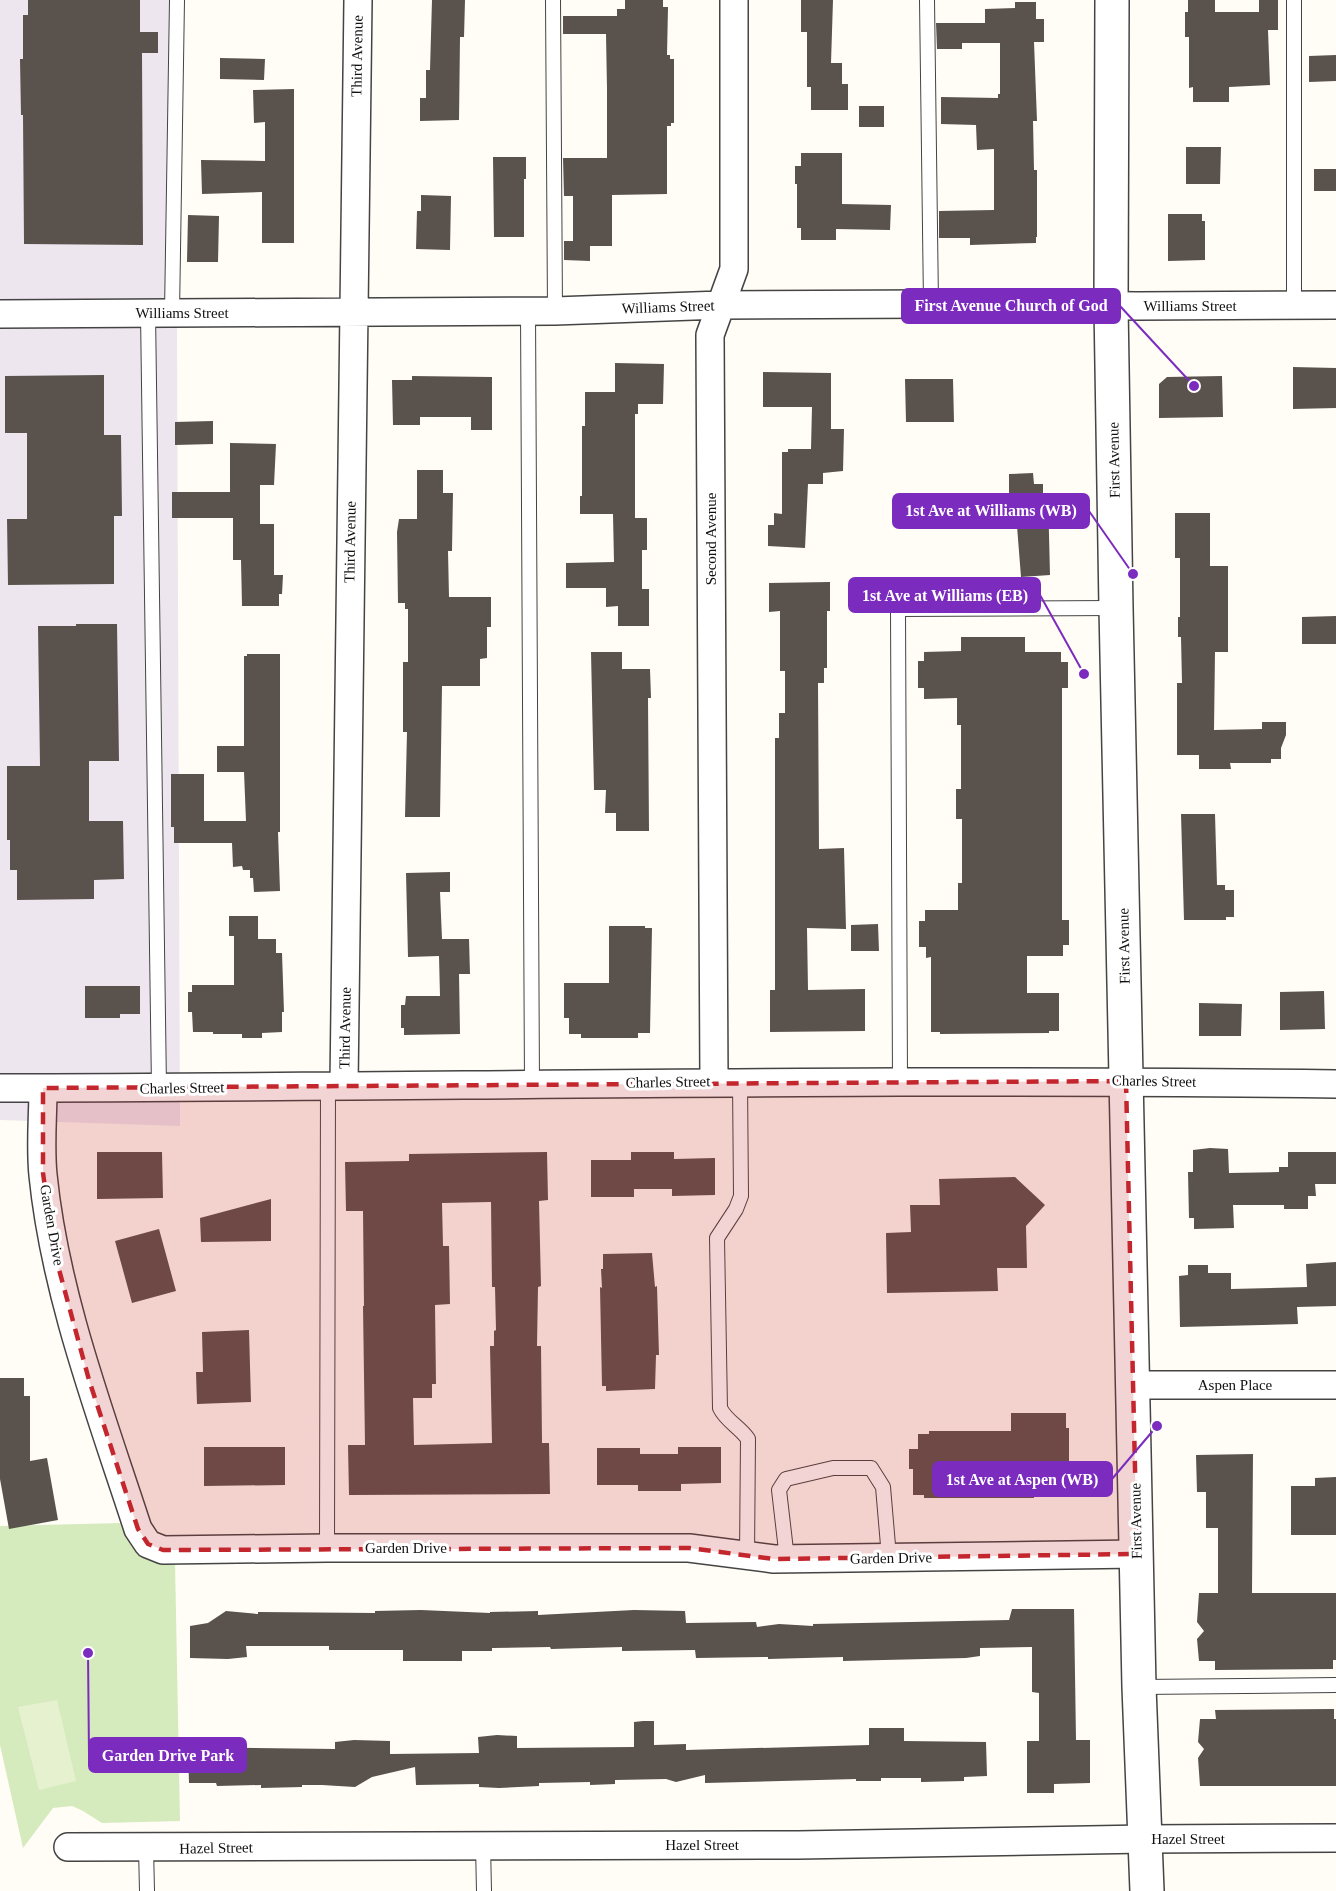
<svg xmlns="http://www.w3.org/2000/svg" width="1336" height="1891" viewBox="0 0 1336 1891" font-family="'Times New Roman',serif">
<style>
.industrial{fill:#eee6ef}
.green{fill:#d5ebbd}
.pitch{fill:#e6f2cf}
.building{fill:#5a524d;fill-rule:evenodd}
.lines{fill:none;stroke-linecap:round;stroke-linejoin:round}
.service-casing{stroke:#444;stroke-width:16}
.minor-casing{stroke:#444;stroke-width:30}
.tertiary-casing{stroke:#444;stroke-width:36}
.service{stroke:#fff;stroke-width:14}
.minor{stroke:#fff;stroke-width:27}
.tertiary{stroke:#fff;stroke-width:33}
.marked{fill:#c4262e;fill-opacity:0.2;stroke:#c4262e;stroke-width:4.5;stroke-dasharray:12 8;stroke-linejoin:round}
.labels{text-anchor:middle;stroke-width:6;stroke-linejoin:round;paint-order:stroke}
.street-label{font-size:15px;fill:#111;stroke:#fff}
.leader{fill:none;stroke:#7b2cbf;stroke-width:2}
.callout-dot{fill:#7b2cbf;stroke:#fff;stroke-width:2}
.callout{fill:#7b2cbf;stroke:#7b2cbf;stroke-width:2}
.callout-label{font-size:16px;text-anchor:middle;font-weight:bold;fill:#fff}
</style>
<rect width="100%" height="100%" fill="#fffdf5"/>
<!-- industrial -->
<path class="industrial" d="M0,0H181L177,336L180,1126L0,1120Z"/>
<!-- green -->
<path class="green" d="M122,1523C132,1557 141,1559 175,1562L180,1821L102,1823L83,1811L72,1806L53,1808L23,1848L0,1745V1526Z"/>
<!-- pitch -->
<path class="pitch" d="M57,1700L76,1781L39,1790L18,1707Z"/>
<!-- building -->
<path class="building" d="M28,0H140V32H158V53H142L143,245L24,244L23,115H21L20,59H23V15H28Z
M432,0H465L464,37H460L459,120L420,121V98H426V70H430Z
M625,0H663V7H668L667,55H670V59H674V123H671V126H667V194L612,195V246H590V261L564,260V241H573V196H564L563,158H607V89L606,34H563V16H617V9H625Z
M801,0H833L831,63H842V84H848V110H811V87H807V32H801Z
M1188,0H1215V12H1259V0H1278V30H1268L1270,85L1229,87V102H1193V87L1189,88V37H1185V12H1188Z
M1015,2H1036V19H1044V42H1034L1037,121H1033L1034,170H1037V237H1036V243L970,245V238H939V211L994,210V149L977,150L976,125L941,124V97L998,98V94H1000V43H962V49H937L936,23H985V9L1015,8Z
M1336,55V81L1309,82V56Z
M220,58L265,59L264,80L220,79Z
M294,89V243H262V192L202,194L201,160L265,161V122L254,123L253,90Z
M859,106H884V127H859Z
M1186,147H1221L1220,184H1186Z
M801,153H842V204L891,205L890,230L836,229V240H801V228H797V184H795V166H801Z
M493,157H526V179H524V237H494Z
M1314,169H1336V191H1314Z
M421,195L451,196L450,250L416,249L417,211H421Z
M1168,214H1202V221H1205V260L1168,261Z
M188,215L219,216L218,262H187Z
M615,363L664,364L663,404H638V414H635V518H647V550H642V589H649V626H618V606L606,607V588H566V563L614,562L613,514H580V496H582V426H585V392H615Z
M1293,367L1336,368V408L1293,409Z
M763,372L831,373V429H844L843,471L823,473V484H808L805,548L768,546V525H774V513L782,514V452H788V449H811L812,407H763Z
M104,375V435H121L122,516H114V584L8,585L7,519H27V433H5V376Z
M412,376L492,377V430H471V417H420V425H393L392,380H412Z
M1222,376L1223,417L1159,418V384L1167,377Z
M905,379H953L954,422H906Z
M213,421V444L175,445V422Z
M230,443L276,444L274,485H260V524H274V575H283L282,594H279V606H242L241,560H233V518H172V492H230Z
M417,470H443V493H453L452,551H448L449,597H491V627H487V658L480,659V686H442L440,817H405L407,732H403V662H408V609H405V603H398L397,532L399,519H417Z
M1033,473L1034,484H1043V495H1048L1050,575L1021,577L1017,526H1009V474Z
M1175,513H1210V566H1228V652H1215L1214,730L1262,729V722H1286V735L1281,748V759H1271V763H1230L1231,769H1199V755H1177V683H1182L1181,637H1178V617H1180V558H1175Z
M830,582V611H827V668H824V683H818L819,849L844,848L846,929L807,928L808,990L865,989V1031L770,1032V990H775V738H779V713H785V671H780V611L769,612V583Z
M1336,616V644H1302V617Z
M76,624H117L119,761H89V821H123L124,879L94,880V899L17,900V870H10V840H7V766H40L38,626H76Z
M961,637H1025V652H1061V662H1068V688H1062V920H1069V945H1063V956H1027V993H1059V1031H1049V1033L940,1034V1032H931V957L926,958V947H919V921H925V910H958V883H962V819H956V789H961V725H957V698L924,699V688H918V661H924V652L961,651Z
M591,652H622V669H650L651,698H648L649,831H616V813H605L606,790H594Z
M247,654H280V832H278L280,891L254,892L253,878H250V870H243L242,866L233,867L232,843H174V827H171V774H204V821H246L244,772H217V746H244V656H247Z
M1181,814H1215L1217,885H1225V890H1234V917H1226V920H1184Z
M450,872V892H440L442,939H469L470,974H459L460,1034L404,1035V1028H401V1005H405L406,996H440L439,956L408,957L406,873Z
M229,916H258V939H276V953H282L284,1012H282V1032L262,1033V1038H242V1034H213V1032H193L192,1012H188V992H192V985H234V936H229Z
M878,924L879,951H851V925Z
M609,926H645V928H652L650,1033H638V1038H581V1034H569V1018H564V983H609Z
M85,986H140V1014H120V1018H85Z
M1324,991L1325,1029L1280,1030V992Z
M1199,1003L1242,1004L1241,1036H1199Z
M1210,1148L1228,1149L1229,1173L1279,1172V1167H1288V1152H1336V1184H1315L1316,1196H1308V1209H1284V1205H1233L1234,1228L1194,1229V1218H1189L1188,1172H1193V1150Z
M97,1152H162L163,1198L97,1199Z
M547,1152L548,1200L539,1201L541,1286L538,1287L537,1346H541L542,1443H549L550,1494L349,1495L348,1445H365L363,1306H364L363,1211H346L345,1162L409,1161V1154ZM491,1202L492,1287H495L496,1330L494,1331V1346H490L492,1443L414,1445L413,1398H432V1384H436L435,1305L450,1304L449,1246H443L442,1203Z
M631,1152H674V1159L715,1158V1195L672,1196V1189H634V1197H591V1160H631Z
M1015,1177L1045,1205L1026,1226L1027,1268H997L998,1291L887,1293L886,1233L911,1232L910,1205H940L939,1179Z
M271,1199V1241L201,1242L200,1218Z
M159,1229L176,1291L132,1303L115,1241Z
M652,1253L655,1287L657,1286L659,1355H656L655,1389L606,1391V1386H602L600,1287L602,1288L601,1269H603V1254Z
M1336,1262V1306L1297,1307L1298,1324L1180,1327L1179,1276L1188,1275V1265H1208V1273H1231V1289L1307,1287L1306,1264Z
M249,1330L251,1402L197,1404L196,1372H203L202,1332Z
M0,1378H24V1396H30V1461L47,1458L58,1520L9,1529L0,1479Z
M1011,1413H1066V1428H1069V1490H1045V1494H1034V1498H924V1495H913V1469H909V1449H918V1434H929V1431H1011Z
M204,1447H285V1485L204,1486Z
M678,1447H721V1483L681,1484V1491H638V1485H597V1448H640V1454H678Z
M1253,1454L1252,1593H1336V1660H1333V1669L1215,1670V1661H1199L1197,1639L1204,1631L1197,1622L1199,1593H1218V1528H1206V1492H1197L1196,1455Z
M1336,1477V1535H1291V1486H1315V1478Z
M1012,1609H1074L1076,1740H1090V1783L1054,1784V1793H1027V1741H1039V1693L1032,1692V1647L980,1648V1656L966,1658L843,1661V1657L768,1659V1657L696,1658L695,1650L622,1651V1647L551,1649L550,1647L492,1648V1651H462V1661H403V1650H329V1646H246L247,1657L228,1659L190,1658V1626L208,1623L226,1611L258,1614V1612L375,1613V1611L421,1610L490,1613V1612L538,1611V1615L634,1610L685,1611L686,1623L756,1622L757,1627L779,1624L813,1626V1624L1009,1620Z
M1334,1709V1719H1336V1786H1200L1198,1758L1204,1749L1198,1742L1200,1719H1216L1215,1710Z
M643,1721H654V1745L686,1744V1750L869,1745V1728H904V1741L986,1742L987,1776L964,1777V1781L921,1782V1778H881V1781H856V1779L705,1783V1775L676,1782L666,1779L615,1780V1784L590,1785V1782L539,1783V1786L499,1788L479,1787V1784L416,1785L415,1767L372,1777L355,1787L322,1785H302V1787L261,1788V1785L217,1786L216,1783H189L188,1747L335,1749V1742L354,1740L390,1741V1754L479,1753L478,1737L497,1735L517,1736V1748L634,1747V1722Z"/>
<g class="lines">
<!-- service casing -->
<g class="service-casing">
<path id="service" d="M553,0L555,311
M927,0L931,304
M1294,0V306
M528,311L532,1085
M148,313L159,1088
M172,313L177,0
M740,1081L741,1196L736,1209L717,1238L720,1408C726,1421 740,1427 748,1439L747,1556
M900,1081L898,609L1116,608
M327,1548L328,1085
M787,1559L779,1490L786,1479L833,1468H871L883,1487L889,1557
M1139,1687L1336,1685
M483,1845L484,1891
M146,1848L147,1891"/>
</g>
<!-- minor casing -->
<g class="minor-casing">
<path id="minor" d="M0,314L555,311L721,305L931,304L1138,306L1336,305
M714,1081L710,335L734,269V0
M344,1085L358,0
M0,1088C445,1087 891,1078 1336,1084
M43,1088C43,1116 40,1146 43,1175C55,1295 101,1415 138,1529L148,1544L163,1550L327,1548H689L774,1559L1137,1554
M1134,1385H1336
M68,1847L798,1845L1146,1839L1336,1838"/>
</g>
<!-- tertiary casing -->
<g class="tertiary-casing">
<path id="tertiary" d="M1112,0L1111,306L1116,608L1139,1687L1147,1891"/>
</g>
<!-- service -->
<use href="#service" class="service"/>
<!-- minor -->
<use href="#minor" class="minor"/>
<!-- tertiary -->
<use href="#tertiary" class="tertiary"/>
</g>
<!-- marked area -->
<path class="marked" d="M1126,1081L1137,1554L774,1559L689,1548L163,1550L148,1544L138,1529L89,1380L54,1251L43,1173V1088Z"/>
<g class="labels">
<!-- street labels -->
<g class="street-label">
<text transform="translate(357 56) rotate(-89)" y="5">Third Avenue</text>
<text x="1190" y="311">Williams Street</text>
<text transform="translate(668 307) rotate(-2)" y="5">Williams Street</text>
<text x="182" y="318">Williams Street</text>
<text transform="translate(1114 460) rotate(-91)" y="5">First Avenue</text>
<text transform="translate(711 539) rotate(-90)" y="5">Second Avenue</text>
<text transform="translate(350 542) rotate(-89)" y="5">Third Avenue</text>
<text transform="translate(1124 946) rotate(-91)" y="5">First Avenue</text>
<text transform="translate(345 1028) rotate(-89)" y="5">Third Avenue</text>
<text transform="translate(1154 1081) rotate(1)" y="5">Charles Street</text>
<text transform="translate(668 1082) rotate(-1)" y="5">Charles Street</text>
<text transform="translate(182 1088) rotate(-1)" y="5">Charles Street</text>
<text transform="translate(52 1225) rotate(80)" y="5">Garden Drive</text>
<text x="1235" y="1390">Aspen Place</text>
<text transform="translate(1136 1521) rotate(-91)" y="5">First Avenue</text>
<text x="406" y="1553">Garden Drive</text>
<text transform="translate(891 1558) rotate(-1)" y="5">Garden Drive</text>
<text x="1188" y="1844">Hazel Street</text>
<text x="702" y="1850">Hazel Street</text>
<text transform="translate(216 1848) rotate(-1)" y="5">Hazel Street</text>
</g>
</g>
<!-- callouts -->
<path class="leader" d="M1194 386L1120 306M1133 574L1089 511M1084 674L1040 595M1157 1426L1112 1479M88 1653L89 1755"/>
<g class="callout-dot">
<circle cx="1194" cy="386" r="6"/>
<circle cx="1133" cy="574" r="6"/>
<circle cx="1084" cy="674" r="6"/>
<circle cx="1157" cy="1426" r="6"/>
<circle cx="88" cy="1653" r="6"/>
</g>
<g class="callout">
<rect x="902" y="289" width="218" height="34" rx="6"/>
<rect x="893" y="494" width="196" height="34" rx="6"/>
<rect x="849" y="578" width="191" height="34" rx="6"/>
<rect x="933" y="1462" width="179" height="34" rx="6"/>
<rect x="89" y="1738" width="157" height="34" rx="6"/>
</g>
<g class="callout-label">
<text x="1011" y="311">First Avenue Church of God</text>
<text x="991" y="516">1st Ave at Williams (WB)</text>
<text x="945" y="601">1st Ave at Williams (EB)</text>
<text x="1022" y="1485">1st Ave at Aspen (WB)</text>
<text x="168" y="1761">Garden Drive Park</text>
</g>
</svg>
